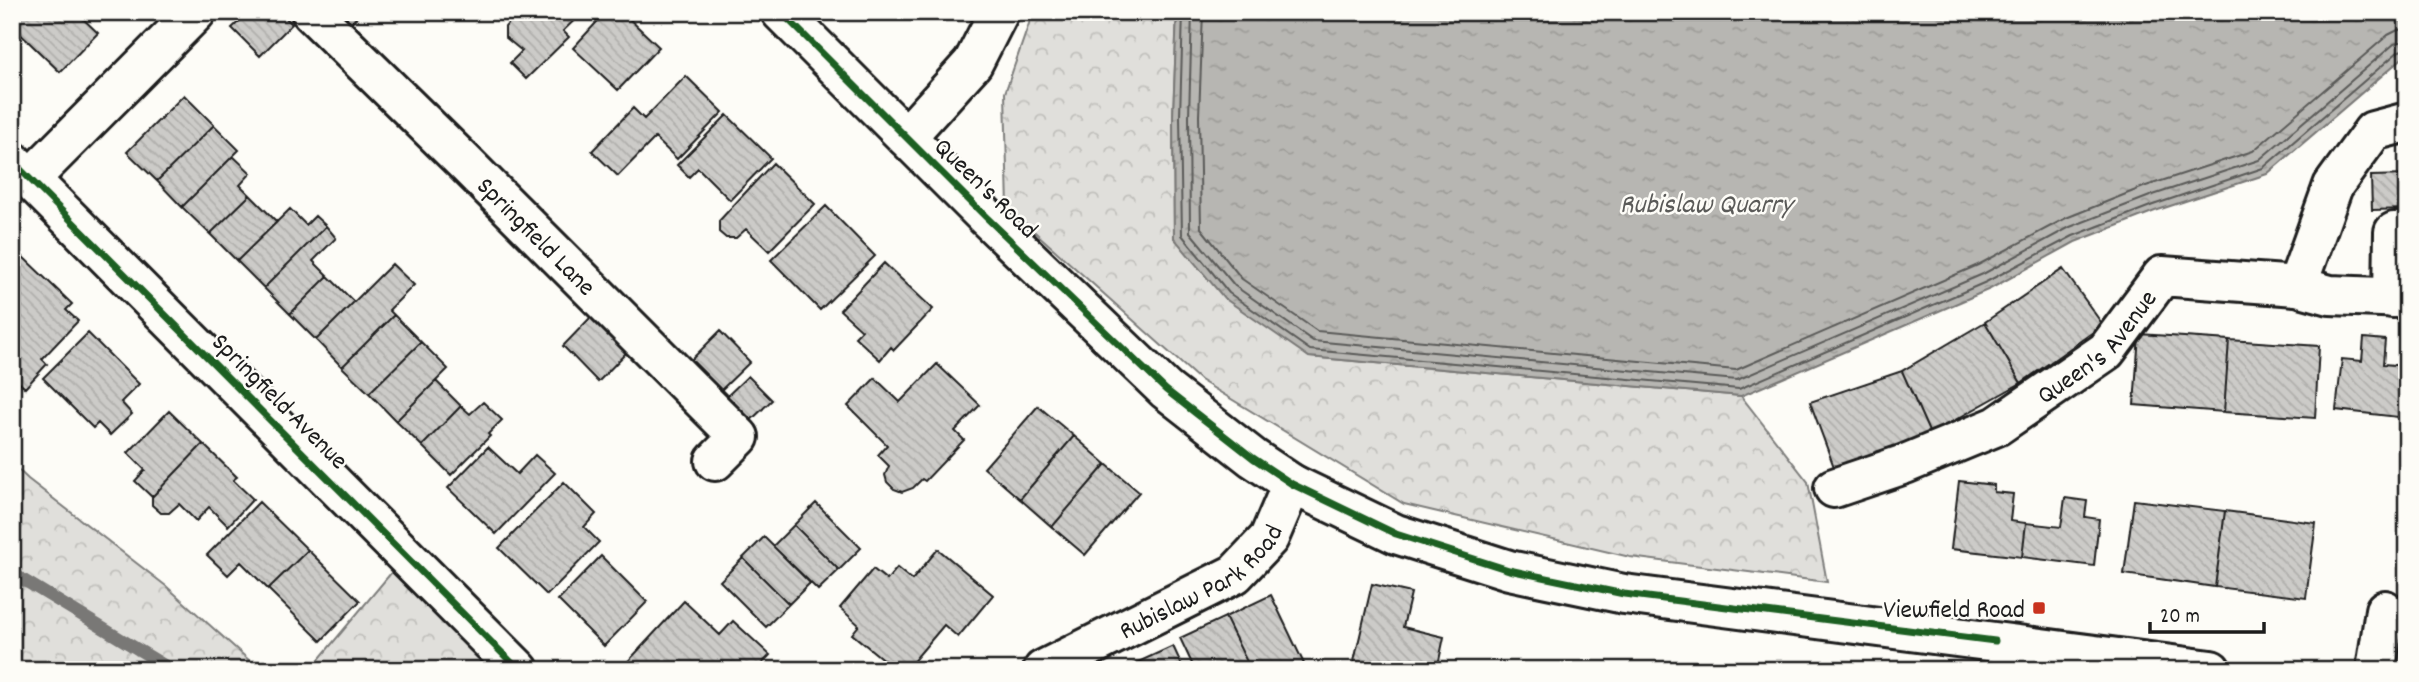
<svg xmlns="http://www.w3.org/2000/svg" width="2419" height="682" viewBox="0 0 2419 682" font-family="Dekko,sans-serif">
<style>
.forest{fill:url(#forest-crowns);stroke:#7e7e7c;stroke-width:2}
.water{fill:url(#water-ripples);stroke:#797876;stroke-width:2}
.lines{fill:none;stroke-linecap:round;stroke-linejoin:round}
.shore{stroke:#5a5a58;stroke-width:2}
.stream{stroke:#797876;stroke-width:12}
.building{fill:url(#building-back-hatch);stroke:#1c1c1c;stroke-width:2}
.minor-casing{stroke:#1c1c1c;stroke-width:44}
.major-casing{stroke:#1c1c1c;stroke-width:44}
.minor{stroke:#fdfcf7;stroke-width:38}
.major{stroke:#fdfcf7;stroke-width:38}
.cycleway-casing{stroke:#fdfcf7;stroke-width:11}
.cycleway{stroke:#1b5e20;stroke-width:7}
.poi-dot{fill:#c8321e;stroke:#fdfcf7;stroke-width:2.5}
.labels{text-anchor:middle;stroke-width:5;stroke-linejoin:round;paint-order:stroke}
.street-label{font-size:26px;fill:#1c1c1c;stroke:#fdfcf7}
.poi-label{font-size:26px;fill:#1c1c1c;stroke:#fdfcf7;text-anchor:end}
.water-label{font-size:28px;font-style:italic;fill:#5a5a58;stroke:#fdfcf7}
</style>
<defs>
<pattern id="forest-crowns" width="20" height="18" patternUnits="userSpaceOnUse" patternTransform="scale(1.75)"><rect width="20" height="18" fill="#e0dfdb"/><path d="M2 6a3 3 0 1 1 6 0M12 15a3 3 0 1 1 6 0" fill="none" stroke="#c0bfbb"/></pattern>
<pattern id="water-ripples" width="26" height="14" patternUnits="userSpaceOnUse" patternTransform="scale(1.75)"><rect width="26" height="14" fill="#b7b6b2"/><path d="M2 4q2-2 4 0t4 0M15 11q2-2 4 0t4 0" fill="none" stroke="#9d9c98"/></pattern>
<pattern id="building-back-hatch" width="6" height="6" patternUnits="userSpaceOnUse" patternTransform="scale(1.75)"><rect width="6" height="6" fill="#cccbc8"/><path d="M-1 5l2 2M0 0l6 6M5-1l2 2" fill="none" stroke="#afaeab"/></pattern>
</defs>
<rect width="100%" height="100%" fill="#fdfcf7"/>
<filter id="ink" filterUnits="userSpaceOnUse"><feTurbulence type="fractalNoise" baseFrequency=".0143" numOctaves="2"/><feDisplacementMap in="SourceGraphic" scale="14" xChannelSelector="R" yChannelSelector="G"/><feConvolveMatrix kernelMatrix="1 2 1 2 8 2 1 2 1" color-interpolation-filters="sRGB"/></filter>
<g filter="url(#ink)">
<!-- forest -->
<path class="forest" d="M1033,12H1177L1173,116L1174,238L1309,357L1741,396L1808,482L1827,582L1630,557L1404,504L1200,380L1008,208L1005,93Z
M12,464L28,479L166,586L260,670H12Z
M406,555L519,670H310Z"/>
<!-- water -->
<path class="water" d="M1177,12H2407V54L2267,174L2155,211L2075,242L1990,289L1741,396L1309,357L1224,298L1174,238L1173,116Z"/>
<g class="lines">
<!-- shore -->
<path class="shore" d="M1183,12L1180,116L1182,235L1229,293L1310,350L1739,389L1986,282L2073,236L2153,205L2263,168L2399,51L2407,49
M1192,12L1189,116L1190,232L1235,286L1313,341L1737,380L1983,274L2070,227L2150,196L2259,160L2394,44L2407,40
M1203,12L1199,116L1201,228L1242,279L1317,331L1736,370L1978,265L2066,218L2146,186L2253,151L2388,35L2398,30L2407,29"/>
<!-- stream -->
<path class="stream" d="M12,573L172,670"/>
</g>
<!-- building -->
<path class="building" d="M22,12H76L98,33L60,72L12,26V22Z
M249,12H280L292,24L260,56L232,28Z
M332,12H362L347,27Z
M518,12H583L563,31L569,37L526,79L510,63L522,51L505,37V27Z
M606,12H622L659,47L618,90L573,48Z
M686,76L723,112L677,159L655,138L618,176L592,151L633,108L644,119Z
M184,95L214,125L157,181L127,152Z
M727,115L771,158L730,200L698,168L689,177L677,165Z
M214,125L239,150L182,207L157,181Z
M233,156L251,173L240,185L250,195L210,234L182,207Z
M773,163L815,204L769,251L746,229L736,238H726L719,232V221Z
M2407,175V209L2372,210L2371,176Z
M250,195L277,222L237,261L210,234Z
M826,206L875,256L820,310L771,260Z
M290,209L306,225L315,216L326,226L264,288L237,261Z
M326,226L336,238L313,261L328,276L290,314L264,288Z
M21,255L72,304L66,310L78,321L42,359L47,364L25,388L12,376V359L19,352L12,345V265Z
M884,263L933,309L894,350L891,347L880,360L855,337L862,330L840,310Z
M392,264L414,285L389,310L394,315L342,367L316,340Z
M2063,269L2103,325L2021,383L1985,322Z
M328,276L354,302L316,340L290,314Z
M394,315L421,342L369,393L342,367Z
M591,317L627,352L598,382L563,346Z
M1985,322L2021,383L1930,434L1902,371Z
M720,331L750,362L719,392L689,362Z
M88,333L139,384L121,402L132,414L110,435L98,423L93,428L43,378Z
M2139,334L2229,340L2224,412L2134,405Z
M2364,338L2385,340L2383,364L2407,366V418L2336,410L2342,359L2362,361Z
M2229,340L2319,346L2315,418L2224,412Z
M421,342L448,369L396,421L369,393Z
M937,364L980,405L955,431L964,440L925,481L922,479L913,488L902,492L894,489L887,482L885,475L889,466L878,455L887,445L848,406L875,378L900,402Z
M1902,371L1930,434L1834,467L1810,402Z
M748,376L772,400L749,422L725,398Z
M436,381L461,406L422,446L396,421Z
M483,402L502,420L488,434L490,436L451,475L422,446L461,406L470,414Z
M1038,406L1074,436L1020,499L984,468Z
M169,411L203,444L152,497L135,481L145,470L128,453Z
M1074,436L1106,464L1052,527L1020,499Z
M203,444L237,477L233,480L253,499L228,526L209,507L196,521L179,504L169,513H161L152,505V497Z
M488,447L517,474L535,455L555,473L496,534L448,488Z
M1106,464L1139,492L1085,555L1052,527Z
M1959,481L1994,485V492L2013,494L2010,521L2026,523L2022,557L1951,549Z
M564,482L596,514L584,527L599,542L547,595L499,548Z
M2065,498L2087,501L2085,517L2099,519L2094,566L2022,557L2026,523L2061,527Z
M2134,500L2225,511L2215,587L2124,574Z
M259,502L308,550L268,589L241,562L228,575L207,555Z
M816,503L861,548L839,570L794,525Z
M2225,511L2316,523L2306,598L2215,587Z
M794,525L839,570L818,590L773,546Z
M764,537L810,583L789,604L743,558Z
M938,549L993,595L958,637L944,625L906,670H896L852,634L859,625L840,608L873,569L887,580L897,568L912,580Z
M308,550L360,601L321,641L268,589Z
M601,556L647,602L604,646L558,600Z
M743,558L789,604L766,627L720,581Z
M1372,584L1411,593L1403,627L1444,637L1437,670H1352Z
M1271,595L1307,670H1251L1225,617Z
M684,601L720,635L733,621L770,655L756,670H739L732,663L726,670H620Z
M1225,617L1251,670H1195L1180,638Z
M1173,646L1184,670H1121Z"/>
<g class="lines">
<!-- minor casing -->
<g class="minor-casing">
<g id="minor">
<path id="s1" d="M311,12L463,161L739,437L715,461"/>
<path d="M906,137L973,63L999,12"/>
<path d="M12,161L519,670"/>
<path d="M30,179L196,12"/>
<path d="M2297,286L2333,186L2373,131L2407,122"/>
<path d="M2393,298L2394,232H2407"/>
<path id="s2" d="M1834,488L1905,464L1997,426L2106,351L2162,276L2297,286L2330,295L2407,298"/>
<path id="s3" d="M1043,670L1235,574L1269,538L1292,484"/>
<path d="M2376,670L2385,610"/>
</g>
</g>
<!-- major casing -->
<g class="major-casing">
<path id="major" d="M781,12L986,217L1166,390L1253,458L1292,484L1396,534L1509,570L1624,594L2211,670"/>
</g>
<!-- minor -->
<use href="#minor" class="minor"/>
<!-- major -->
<use href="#major" class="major"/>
<!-- cycleway casing -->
<g class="cycleway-casing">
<path id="cycleway" d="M781,12L986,217L1166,390L1253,458L1292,484L1396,534L1509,570L1624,594L1995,641
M12,161L519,670"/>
</g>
<!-- cycleway -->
<use href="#cycleway" class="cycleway"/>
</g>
</g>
<!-- markers -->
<rect class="poi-dot" x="2032" y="601" width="14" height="14" rx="3.5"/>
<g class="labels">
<!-- street labels -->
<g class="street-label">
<text transform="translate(987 187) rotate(44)" y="9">Queen's Road</text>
<text dy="9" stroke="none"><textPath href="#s1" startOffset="318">Springfield Lane</textPath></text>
<text dy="9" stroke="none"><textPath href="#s2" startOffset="303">Queen's Avenue</textPath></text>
<text transform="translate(281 400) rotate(45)" y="9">Springfield Avenue</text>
<text dy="9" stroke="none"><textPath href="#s3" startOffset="182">Rubislaw Park Road</textPath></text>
</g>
<!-- poi labels -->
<g class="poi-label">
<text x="2025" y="617">Viewfield Road</text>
</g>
<!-- water labels -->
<g class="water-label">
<text x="1706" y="212">Rubislaw Quarry</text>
</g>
</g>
<!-- margin -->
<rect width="2419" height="682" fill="none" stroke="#fdfcf7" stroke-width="42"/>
<rect x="21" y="21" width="2377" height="640" fill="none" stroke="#1c1c1c" stroke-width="2.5" filter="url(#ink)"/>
<!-- scale -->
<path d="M2150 622v10h114v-10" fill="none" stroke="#1c1c1c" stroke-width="3.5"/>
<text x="2160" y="622" font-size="21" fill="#1c1c1c" stroke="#fdfcf7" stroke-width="5" paint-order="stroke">20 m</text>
</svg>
